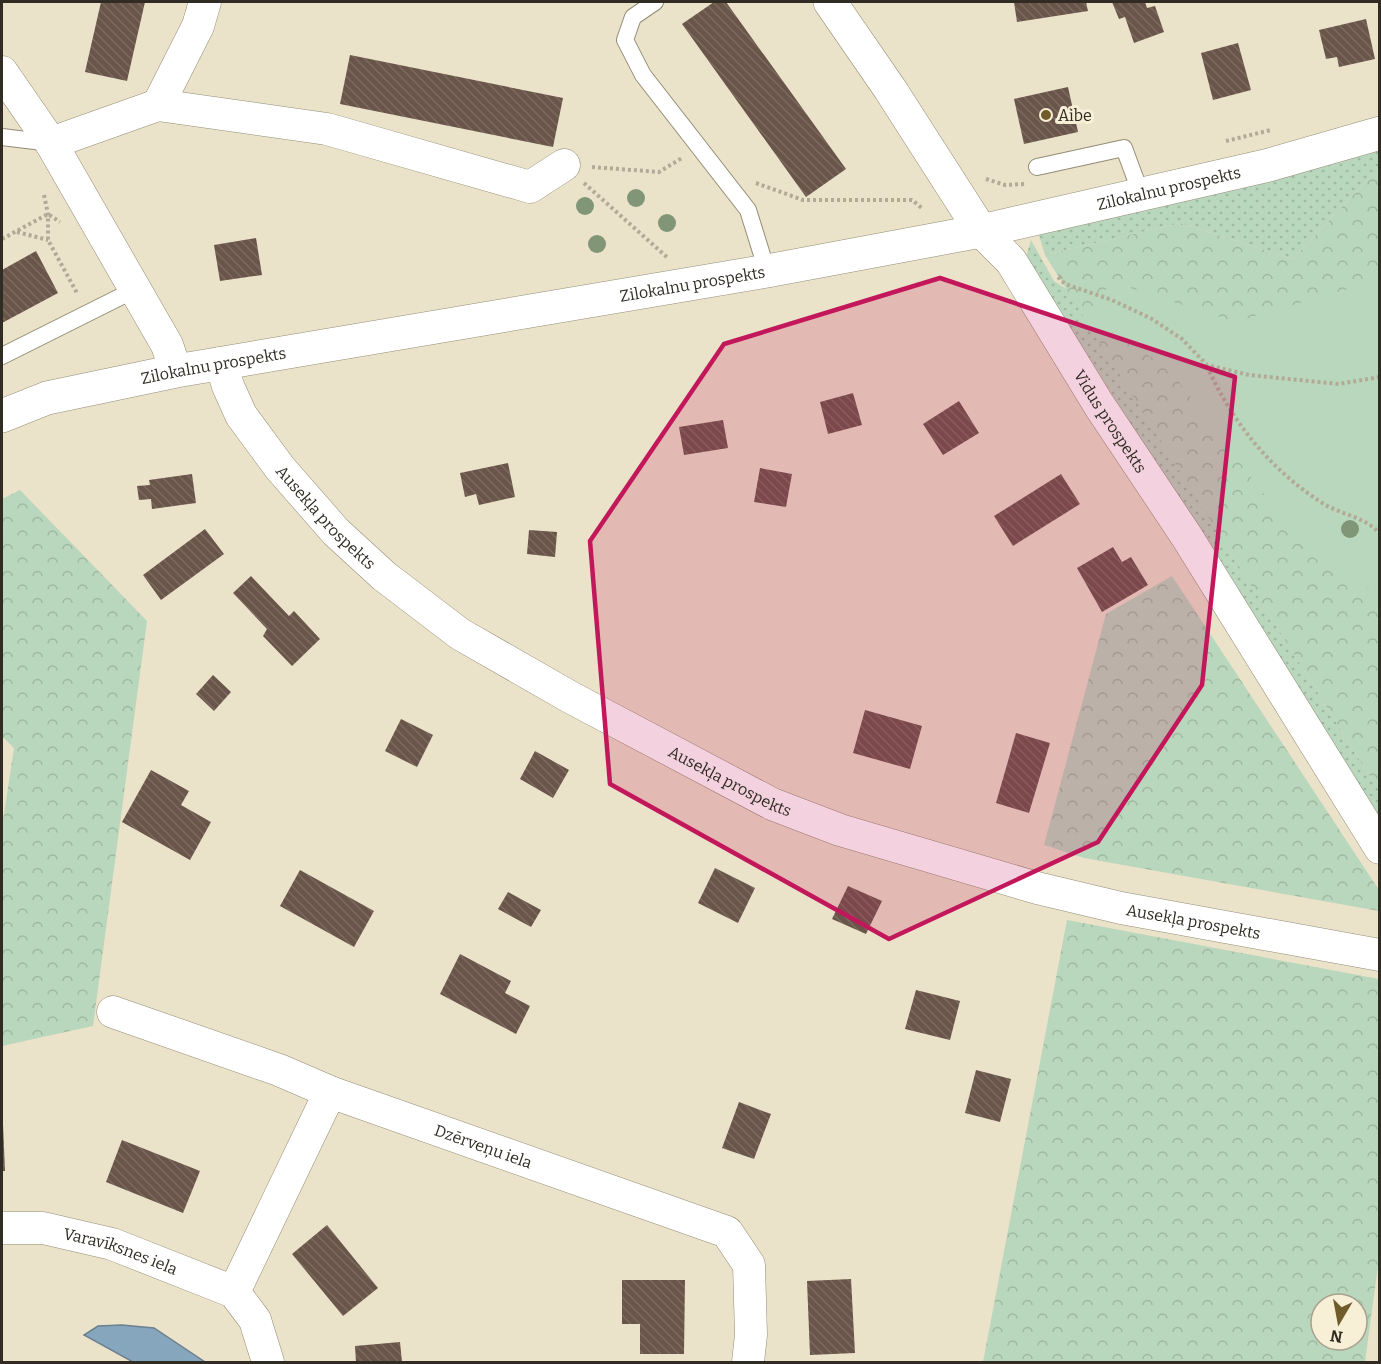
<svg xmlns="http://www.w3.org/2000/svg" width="1381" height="1364" viewBox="0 0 1381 1364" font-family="Bitter,serif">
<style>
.grass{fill:url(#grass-dots)}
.forest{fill:url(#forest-crowns);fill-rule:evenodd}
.park{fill:#b9d7bc}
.water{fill:#86a6bd;stroke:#6c818f;stroke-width:1.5}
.building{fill:url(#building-back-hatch)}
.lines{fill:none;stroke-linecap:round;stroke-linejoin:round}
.service-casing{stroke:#948c75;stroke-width:18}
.minor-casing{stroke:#948c75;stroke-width:33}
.secondary-casing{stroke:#948c75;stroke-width:34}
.path{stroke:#b2aa97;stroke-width:4;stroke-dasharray:3 3;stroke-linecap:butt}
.service{stroke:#fff;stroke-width:16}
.minor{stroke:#fff;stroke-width:32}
.secondary{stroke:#fff;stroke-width:33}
.tree{fill:#819677}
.marked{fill:#c2185b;fill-opacity:0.2;stroke:#c2185b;stroke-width:4.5;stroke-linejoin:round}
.poi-dot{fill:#705b2a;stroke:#f8efd7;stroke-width:2}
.labels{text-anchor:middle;stroke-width:6;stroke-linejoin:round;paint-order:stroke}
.poi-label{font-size:16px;fill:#302c23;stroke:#f8efd7;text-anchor:start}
.street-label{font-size:16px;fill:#302c23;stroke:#f8efd7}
</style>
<defs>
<pattern id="grass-dots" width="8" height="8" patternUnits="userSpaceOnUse" patternTransform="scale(1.5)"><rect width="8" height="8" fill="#b9d7bc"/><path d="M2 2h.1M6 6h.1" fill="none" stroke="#9fb9a1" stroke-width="1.8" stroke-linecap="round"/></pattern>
<pattern id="forest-crowns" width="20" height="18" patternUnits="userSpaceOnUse" patternTransform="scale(1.5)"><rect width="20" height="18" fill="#b9d7bc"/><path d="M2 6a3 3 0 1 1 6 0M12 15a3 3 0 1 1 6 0" fill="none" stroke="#9fb9a1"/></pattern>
<pattern id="building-back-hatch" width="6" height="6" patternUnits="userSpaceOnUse" patternTransform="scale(1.5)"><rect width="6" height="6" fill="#695549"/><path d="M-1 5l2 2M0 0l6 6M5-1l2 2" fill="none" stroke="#7b6a60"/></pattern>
</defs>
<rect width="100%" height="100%" fill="#ebe2ca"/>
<!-- grass -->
<path class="grass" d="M1379,148V173L1371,176L1293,259L1180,223L1045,255L1038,232Z
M1031,240L1054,281L1068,290L1379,791V820L1026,257Z"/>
<!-- forest -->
<path class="forest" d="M1379,173V791L1045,255L1180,223L1293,259L1371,176Z
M20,490L147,621L93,1026L2,1046V827L14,748L2,736V499Z
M1172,576L1379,890V911L1084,858L1044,845L1106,614Z
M1067,920L1379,979L1380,1251L1365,1362H983ZM1321,1304H1357V1340H1321Z"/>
<!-- park -->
<path class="park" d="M1379,280H1380L1379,595L1311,556L1169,369L1095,321L1109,281L1235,322Z"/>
<!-- water -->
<path class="water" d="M122,1325L154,1328L205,1362H133L84,1335L98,1326Z"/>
<!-- building -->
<path class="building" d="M101,2H145L127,81L85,72Z
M714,2H726L846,169L806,197L682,24Z
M1014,2H1086L1088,11L1017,22Z
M1112,2H1145L1147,8L1155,6L1164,32L1134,43L1125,17L1119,19Z
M1366,19L1375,59L1339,67L1337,57L1326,59L1319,30Z
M1238,43L1251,90L1213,100L1201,53Z
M350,55L563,98L553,147L340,104Z
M1068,87L1078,132L1024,144L1014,99Z
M256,238L262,275L220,281L214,245Z
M36,251L58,293L2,323V270Z
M853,393L862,425L828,434L820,402Z
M959,401L979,433L943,455L923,424Z
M723,420L728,448L684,455L679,427Z
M508,463L515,497L479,505L476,494L465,497L460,473Z
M760,468L792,474L786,507L754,502Z
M192,474L196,503L152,509L151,499L139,500L137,486L150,485L149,480Z
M1061,474L1080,504L1013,546L994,516Z
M205,529L224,554L161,600L143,575Z
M529,530L557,532L555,557L527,554Z
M1113,547L1122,562L1131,557L1148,585L1102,612L1077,568Z
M251,576L289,616L294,611L320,639L292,666L263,636L267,629L233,593Z
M213,675L231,692L214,711L196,694Z
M865,710L922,726L910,769L853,753Z
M401,719L433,735L417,767L385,751Z
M1016,733L1050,743L1029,813L996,803Z
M535,751L569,770L553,798L520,779Z
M151,770L189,791L181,805L211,822L190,860L122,822Z
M715,868L755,888L738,923L698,903Z
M300,870L374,911L354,947L280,906Z
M848,886L882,901L866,934L832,919Z
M508,892L541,910L531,927L498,909Z
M460,954L511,981L505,993L530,1006L516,1034L440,994Z
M916,990L960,1001L950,1040L905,1029Z
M976,1070L1011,1079L1000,1122L965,1113Z
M739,1102L771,1114L754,1159L722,1148Z
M2,1124H3L5,1171H2Z
M122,1140L200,1171L183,1213L106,1182Z
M327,1225L378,1288L343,1316L292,1254Z
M851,1279L855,1353L810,1355L807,1281Z
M622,1280H685L684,1354H640V1324H622Z
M400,1342L402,1362H356L355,1346Z"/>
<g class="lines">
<!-- service casing -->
<g class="service-casing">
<path id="service" d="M655,2L633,17L625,40L643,75L748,210L767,271
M2,137L51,143
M1037,167L1124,148L1141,194
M2,356L136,289"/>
</g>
<!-- minor casing -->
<g class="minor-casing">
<g id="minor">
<path d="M2,72L51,143L167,345L176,371"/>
<path d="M158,105L198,26L205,2"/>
<path d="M51,143L158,105L327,129L530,187L564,165"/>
<path id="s1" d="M981,231L1011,261L1099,405L1187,537L1380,848"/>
<path id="s2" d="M221,363L228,386L241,415L280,468L336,532L384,576L460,634L570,697L772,804L840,830L1037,888L1121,908L1380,955"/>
<path id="s3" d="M113,1012L279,1070L330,1092L727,1232L749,1265L751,1335L748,1362"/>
<path id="s4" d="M2,1228H43L112,1244L234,1292L255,1320L268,1362"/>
<path d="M234,1292L330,1092"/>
</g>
</g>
<!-- secondary casing -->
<g class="secondary-casing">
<g id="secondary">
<path d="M830,2L890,89L981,231"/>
<path id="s5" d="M2,416L47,398L176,371L767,271L981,231L1269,165L1380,133"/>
</g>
</g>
<!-- path -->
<path class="path" d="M1226,141L1271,130
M592,167L659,172L682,158
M986,179L1005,185L1025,184
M584,183L668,258
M756,183L803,200H912L923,209
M44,195L48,214V240L77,293
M17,232L48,240
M2,239L48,214L60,222
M1058,277L1065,284L1112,300L1152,319L1182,339L1207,365L1249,375L1339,384L1380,377
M1207,366C1232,422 1271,471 1324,504C1342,515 1366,517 1380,534"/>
<!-- service -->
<use href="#service" class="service"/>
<!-- minor -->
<use href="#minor" class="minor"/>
<!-- secondary -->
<use href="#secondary" class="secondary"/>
</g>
<!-- trees -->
<g class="tree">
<circle cx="636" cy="198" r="9"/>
<circle cx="585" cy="206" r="9"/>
<circle cx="667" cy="223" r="9"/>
<circle cx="597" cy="244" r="9"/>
<circle cx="1350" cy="529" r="9"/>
</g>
<!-- marked area -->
<path class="marked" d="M940,278L1235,377L1202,685L1098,842L889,939L610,784L590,541L724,344Z"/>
<!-- markers -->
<circle class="poi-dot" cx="1046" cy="115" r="6"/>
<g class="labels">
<!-- poi labels -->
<g class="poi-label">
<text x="1058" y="121">Aibe</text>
</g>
<!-- street labels -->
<g class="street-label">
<text dy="6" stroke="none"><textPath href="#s5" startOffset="1190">Zilokalnu prospekts</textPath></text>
<text dy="6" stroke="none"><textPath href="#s5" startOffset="704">Zilokalnu prospekts</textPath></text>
<text dy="6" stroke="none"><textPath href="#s5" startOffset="218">Zilokalnu prospekts</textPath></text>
<text dy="6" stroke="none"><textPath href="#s1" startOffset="231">Vidus prospekts</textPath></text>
<text dy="6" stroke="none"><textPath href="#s2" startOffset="189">Ausekļa prospekts</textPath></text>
<text dy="6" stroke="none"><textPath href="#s2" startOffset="675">Ausekļa prospekts</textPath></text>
<text dy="6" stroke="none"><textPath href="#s2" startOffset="1161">Ausekļa prospekts</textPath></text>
<text dy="6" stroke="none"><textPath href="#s3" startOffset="394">Dzērveņu iela</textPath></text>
<text dy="6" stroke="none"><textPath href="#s4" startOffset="122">Varavīksnes iela</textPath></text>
</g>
</g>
<!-- border -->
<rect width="1381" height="1364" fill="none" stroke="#302c23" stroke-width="6"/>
<!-- north arrow -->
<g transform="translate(1339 1322) rotate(190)"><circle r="28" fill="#f8efd7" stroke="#a8a18f" stroke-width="1.5"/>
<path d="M0-4.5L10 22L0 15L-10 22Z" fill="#705b2a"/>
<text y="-9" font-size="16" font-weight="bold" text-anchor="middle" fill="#302c23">N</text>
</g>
</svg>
